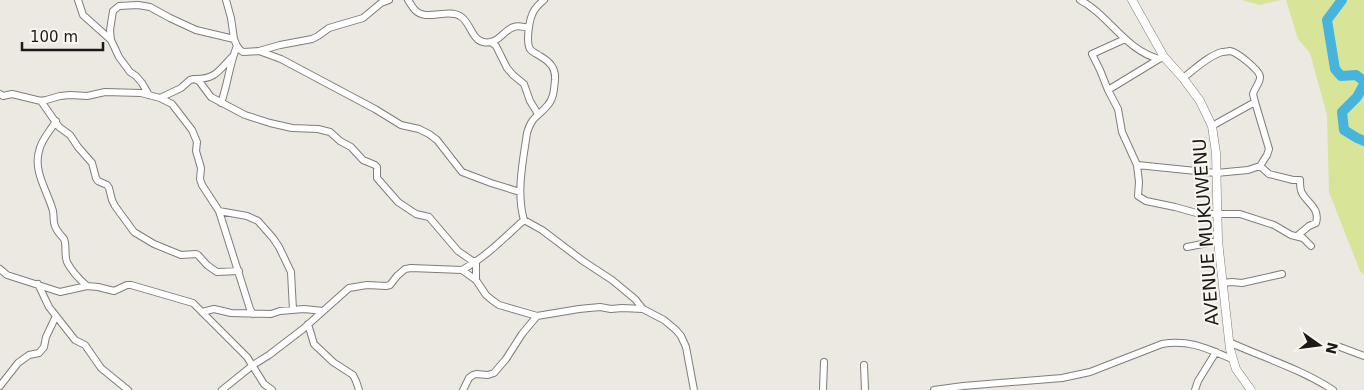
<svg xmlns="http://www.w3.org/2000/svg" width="1364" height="390" viewBox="0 0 1364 390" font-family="'DejaVu Sans',sans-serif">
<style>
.green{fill:#d8e497}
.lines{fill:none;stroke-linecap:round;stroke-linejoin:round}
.river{stroke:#47b4dd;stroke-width:10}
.minor-casing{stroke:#807d77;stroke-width:8}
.tertiary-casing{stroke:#807d77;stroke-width:9}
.minor{stroke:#fff;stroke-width:6}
.tertiary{stroke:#fff;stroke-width:8}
.labels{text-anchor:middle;stroke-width:4;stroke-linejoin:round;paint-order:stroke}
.street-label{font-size:18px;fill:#1c1a18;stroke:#f9f5ef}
</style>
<rect width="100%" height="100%" fill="#ece8e2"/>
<!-- green -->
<path class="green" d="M1242,0H1281L1259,5Z
M1286,0H1364V275L1360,271L1329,192L1327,115L1310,53L1298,39Z"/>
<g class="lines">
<!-- river -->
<path class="river" d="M1342,0L1327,20L1335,69L1341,76L1356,75L1364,81
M1364,84L1357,97L1342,112L1344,130L1357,138L1364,141"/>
<!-- minor casing -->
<g class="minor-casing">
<path id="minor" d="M78,0L83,15L111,40L119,57L130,72L136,76L142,83L149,95
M226,0L231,18L234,39L237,46L240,50L243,52L259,51L281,59L375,109L401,125L419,129L429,134L437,140L462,172L491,183L520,192
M408,0C410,3 412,7 415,10C426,22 447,8 460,16C472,22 471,46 491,42C501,40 505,29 514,27C518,25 525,27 529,28
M544,0C539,4 534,9 532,15C529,22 526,42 530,49C532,52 537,54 540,56C550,62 556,68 555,80C554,89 554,99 547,106C537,118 532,116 527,133C523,161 516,193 524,220L542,230L583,261L612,280L635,299L643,309
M1080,0C1109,15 1125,50 1159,59L1164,57
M1125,39L1092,54L1100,70L1108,90L1118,109L1122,132L1137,165L1216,173L1248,170L1260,166L1267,155L1269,149L1255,102
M111,40L110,30L113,11L119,6L138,5L150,7L170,18L196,30L234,39
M491,42L496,46L507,68L513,75L524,84L530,101L538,114
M259,51L280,45L312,39L318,36L329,28L363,18L381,3L389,0
M1183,78C1195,69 1208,56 1222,52C1223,52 1230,51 1230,51C1237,52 1258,69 1260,76C1261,82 1255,87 1253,94L1255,102L1212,126
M196,79C216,79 219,70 232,57
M1108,90L1159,59
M0,94L3,96L12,94L41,101L46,100L60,96L70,95L87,96L105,92L141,93L160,98L181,88L190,80L194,79L199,81L211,97L245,115L270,123L292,128L318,129L330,132L340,141L351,147L363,160L375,165L377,167V178L398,202L416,214L429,217L458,251L471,260L476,262V280
M160,98L172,104L192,130L197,142L196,151L201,168L200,179L202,185L219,211L250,309L253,314
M41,101L59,127L70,135L78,147L92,163L96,178L98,181L107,185L109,188L112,200L115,206L134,232L154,244L181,255L196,254L198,255L207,265L217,272L239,271
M221,103C228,84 229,65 237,46
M56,121C50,131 41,140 39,151C33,172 48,192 53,211C54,216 53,222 55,226C57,232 61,235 64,239C67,246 64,255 67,262C72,272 79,279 87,286
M1137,165L1139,182L1138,196L1146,201L1175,207L1200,214H1240L1274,225L1291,235L1303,238L1311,246
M1260,166L1269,174L1293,180H1300C1300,184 1300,190 1302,193C1308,204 1320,208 1316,223L1309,226L1297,236
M219,211L247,216L258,221L273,238L279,247L291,272L293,310
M1187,247L1218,241
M0,269L7,275L60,292L87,286L98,287L114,291L127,285H131L193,303L247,357L264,384L272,390
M462,270C486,257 504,238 524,220
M1223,283L1232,282L1242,283L1282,274
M38,284L49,307L75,340L85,345L101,368L128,390
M202,312L214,309L231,313L271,314L280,311L304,309L323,311
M308,324L314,344L333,362L353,375L356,381L359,390
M1229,342C1264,358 1301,369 1333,390
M1340,347L1364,356
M864,365L865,390
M0,386L18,363L29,355L39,353L44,347L46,337L56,316
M222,390L253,365L269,355L303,329L349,288L367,285L386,286L390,285L397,276L405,269L411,268L462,270L476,280L486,295L492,300L499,305L537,316
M463,390L469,378L473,375L476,374L488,375L494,373L506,359L522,334L537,316L579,309L600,307L611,309L622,308L643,309L664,320L676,330L681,336L686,347L694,390
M823,390L824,362
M934,390L963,386L1062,378L1090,372L1162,344C1189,339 1208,349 1232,359
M1195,390L1198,381L1216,352"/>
</g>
<!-- tertiary casing -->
<g class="tertiary-casing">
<path id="tertiary" d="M1132,0L1164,57L1183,78L1200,101L1212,126L1216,153L1218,241L1230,349L1236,369L1251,390"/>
</g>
<!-- minor -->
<use href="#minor" class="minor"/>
<!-- tertiary -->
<use href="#tertiary" class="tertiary"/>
</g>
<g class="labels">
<!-- street labels -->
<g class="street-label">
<text transform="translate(1206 232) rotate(-94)" y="6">AVENUE MUKUWENU</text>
</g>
</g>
<!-- north arrow -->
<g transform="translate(1319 345) rotate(104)" stroke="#f9f5ef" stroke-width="4" paint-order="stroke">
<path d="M0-4L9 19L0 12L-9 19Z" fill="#1c1a18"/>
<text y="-8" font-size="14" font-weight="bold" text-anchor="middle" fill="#1c1a18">N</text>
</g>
<!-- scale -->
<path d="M22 42v8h81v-8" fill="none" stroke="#1c1a18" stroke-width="2.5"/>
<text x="30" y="42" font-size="15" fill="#1c1a18" stroke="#f9f5ef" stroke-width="4" paint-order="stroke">100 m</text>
</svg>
